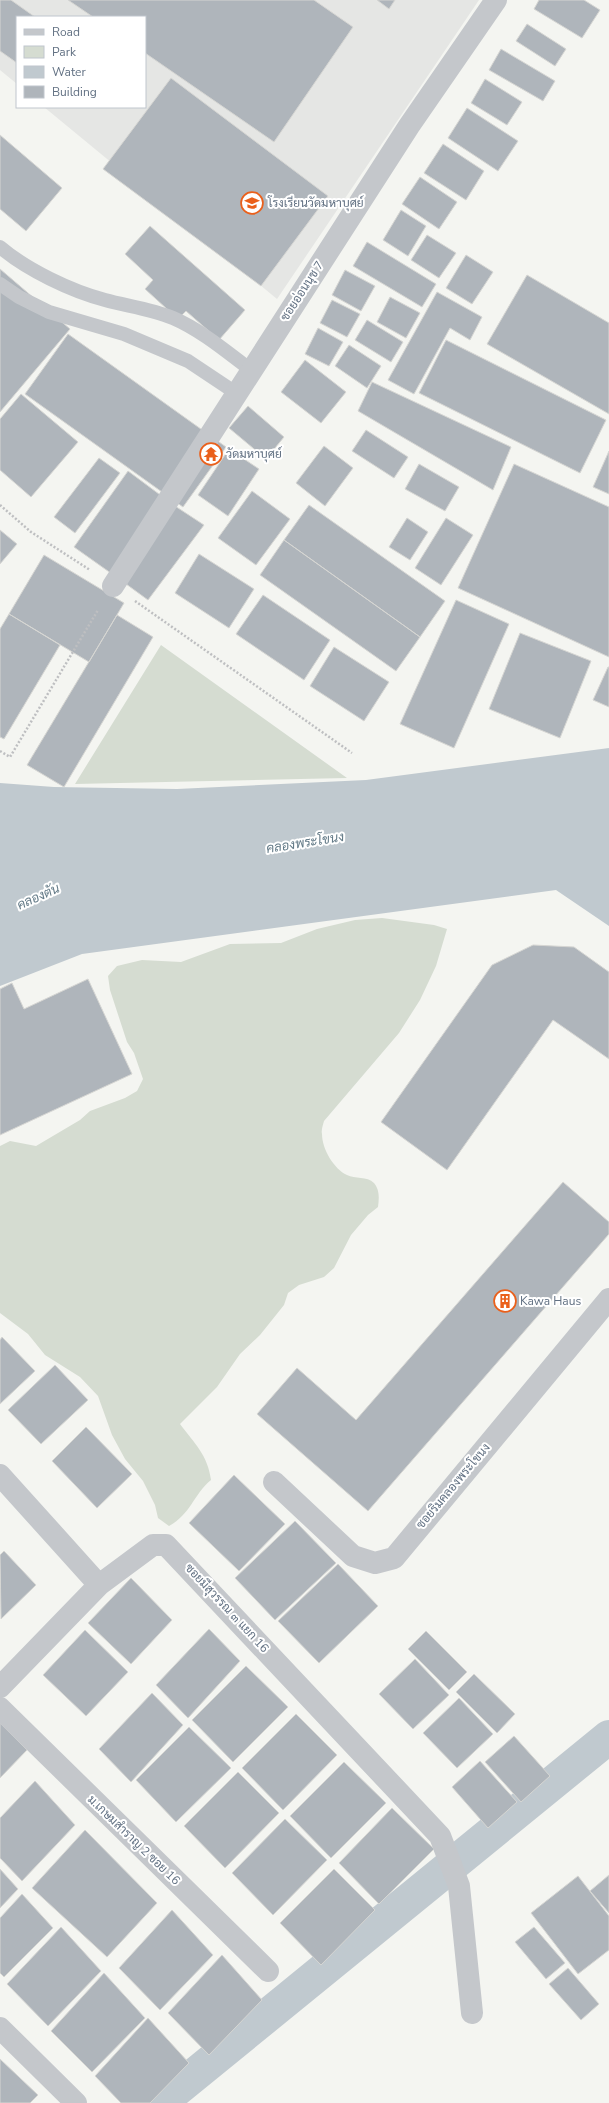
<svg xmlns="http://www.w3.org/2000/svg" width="609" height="2103" viewBox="0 0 609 2103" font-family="'Nunito Sans',Sarabun,sans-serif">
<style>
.built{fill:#e5e6e4}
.green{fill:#d5dcd1}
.water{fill:#c0c9cf}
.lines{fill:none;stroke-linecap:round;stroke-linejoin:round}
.canal{stroke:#c0c9cf;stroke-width:34}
.building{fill:#afb5bb;stroke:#d6d6d3}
.path{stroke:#bebfc1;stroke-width:2.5;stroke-dasharray:2 2;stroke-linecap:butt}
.lane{stroke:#c4c7cb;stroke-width:14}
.street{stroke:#c4c7cb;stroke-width:22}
.labels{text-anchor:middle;stroke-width:4;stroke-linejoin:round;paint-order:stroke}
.poi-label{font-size:12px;fill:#627183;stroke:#fff;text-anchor:start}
.street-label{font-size:12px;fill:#627183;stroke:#fff}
.water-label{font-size:13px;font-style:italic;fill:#637a87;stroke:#fff}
</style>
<rect width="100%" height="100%" fill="#f4f5f1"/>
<!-- built -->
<path class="built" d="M0,0H479L277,299L44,107H145V17H17V84L0,70Z"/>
<!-- green -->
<path class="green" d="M161,645L347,778L75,784Z
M382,918L434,925L447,929L436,966L420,1000L399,1033L324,1121C323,1125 321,1130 322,1134C322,1149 334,1169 347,1175C355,1179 367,1176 374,1183C380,1190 379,1199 378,1207L368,1215L351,1235L334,1268L324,1277L299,1285L288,1293L284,1305L260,1335L240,1354L217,1387L180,1424C194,1443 208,1455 211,1480C193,1495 191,1514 169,1526L158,1518L155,1505L143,1481L125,1459L112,1435L98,1396L80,1377L45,1355L28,1334L0,1313V1146L10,1141L36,1146L80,1120L90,1111L125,1098L137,1091L143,1079L134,1053L127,1042L110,990L108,976L117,966L142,960L181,962L230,944L281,943L317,929L355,920Z"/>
<!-- water -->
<path class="water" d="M609,748V926L556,890L82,954L0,986V783L54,787L177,789L366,780Z"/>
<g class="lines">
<!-- canal -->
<path class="canal" d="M160,2103L609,1737"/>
</g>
<!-- building -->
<path class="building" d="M0,0H11L35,17H17V63L0,51Z
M68,0H314L353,27L274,142L145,53V17H93Z
M377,0H395L389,9Z
M539,0H584L600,10L582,38L534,9Z
M527,24L566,49L555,66L516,41Z
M501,49L555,81L543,101L489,70Z
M171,78L328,196L261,286L103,169Z
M485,79L522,102L507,125L471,103Z
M467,108L518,141L498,171L448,138Z
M0,135L62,188L26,231L0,209Z
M443,144L484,171L466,200L424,173Z
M420,177L457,202L439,229L402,204Z
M401,210L426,226L408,256L383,240Z
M150,226L245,310L219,340L186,311L178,319L145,289L153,280L125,254Z
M427,235L456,253L439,278L411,260Z
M367,242L436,284L422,307L353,266Z
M466,255L493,272L472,304L446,288Z
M0,269L70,329L0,412Z
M345,270L375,286L361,311L332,295Z
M527,275L609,323V414L487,344Z
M437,292L482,317L470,340L450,328L414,394L388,380Z
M390,297L420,313L406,338L377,322Z
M332,300L360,314L347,337L320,323Z
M367,320L403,342L391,362L355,340Z
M318,328L343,342L329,366L305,354Z
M68,334L226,447L183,507L25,394Z
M446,340L606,420L580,473L419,393Z
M349,345L381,366L367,388L335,366Z
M305,360L346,392L321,423L281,392Z
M372,382L511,447L493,490L358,411Z
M21,394L78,442L31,497L0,470V419Z
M248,406L284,437L266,459L229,428Z
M366,430L408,457L394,478L352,451Z
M324,446L353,468L325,506L296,483Z
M229,449L259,469L228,516L198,495Z
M609,451V494L593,487Z
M99,458L120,473L75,533L54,517Z
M419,464L459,487L445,511L405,489Z
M514,464L609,507V657L458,588Z
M128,471L175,506L122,581L74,547Z
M252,491L290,519L256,565L218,538Z
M309,505L445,601L420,637L284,540Z
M175,506L204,525L148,600L122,581Z
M407,518L428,532L410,560L389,547Z
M446,518L473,535L441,585L415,568Z
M0,530L17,544L0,564Z
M284,540L420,637L396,671L260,575Z
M199,554L254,589L229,628L175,593Z
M44,555L124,603L89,662L9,614Z
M263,595L330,640L304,680L236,634Z
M456,600L509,624L454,748L400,724Z
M9,614L60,645L4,739L0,737V629Z
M117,615L153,637L64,787L27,765Z
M520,633L591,661L560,738L489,709Z
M334,647L389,682L364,721L310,686Z
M608,667H609V707L593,700Z
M533,945L574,947L609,972V1059L553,1020L447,1170L381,1122L492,965Z
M88,979L132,1074L0,1135V989L12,983L24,1009Z
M563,1182L609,1222V1234L368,1511L257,1414L297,1368L356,1420Z
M2,1337L35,1371L0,1404V1340Z
M55,1365L88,1400L41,1444L8,1410Z
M86,1427L132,1474L97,1508L52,1461Z
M234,1475L285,1524L239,1571L189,1523Z
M295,1521L336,1563L275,1620L235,1578Z
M4,1551L36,1585L1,1619L0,1555Z
M338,1564L378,1606L319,1663L278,1621Z
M131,1578L172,1620L131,1664L88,1623Z
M209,1629L240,1661L188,1718L156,1685Z
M85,1630L128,1672L86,1716L43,1675Z
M426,1631L467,1672L449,1690L408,1649Z
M415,1659L449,1695L413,1729L379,1694Z
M246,1666L288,1707L233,1762L192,1720Z
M474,1674L515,1714L497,1733L456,1692Z
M152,1693L183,1725L131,1782L99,1749Z
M459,1698L493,1734L457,1768L423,1733Z
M296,1714L337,1755L283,1810L242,1768Z
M0,1723L27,1750L0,1778Z
M189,1727L231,1768L176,1822L136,1780Z
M514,1736L550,1776L521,1802L485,1762Z
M480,1761L517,1802L488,1828L452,1787Z
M344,1762L386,1803L331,1858L290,1816Z
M238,1772L279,1813L225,1868L184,1826Z
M35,1781L75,1825L22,1881L0,1858V1818Z
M392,1808L434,1849L379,1904L339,1863Z
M285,1819L327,1860L273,1915L232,1873Z
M85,1830L157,1903L107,1957L32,1888Z
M0,1869L18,1889L0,1908Z
M334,1869L375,1910L321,1965L280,1923Z
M609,1875V1913L590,1891Z
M578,1876L609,1916V1950L578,1974L531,1913Z
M22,1894L53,1928L4,1977L0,1973V1918Z
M172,1910L213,1955L160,2010L119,1968Z
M61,1927L101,1971L48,2026L7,1984Z
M534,1927L565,1963L546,1979L515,1942Z
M222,1955L262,2000L209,2055L168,2013Z
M568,1968L599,2004L581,2020L549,1984Z
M104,1973L145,2018L92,2072L51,2031Z
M148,2018L189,2063L150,2103H121L95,2076Z
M0,2059L38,2095L30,2103H0Z"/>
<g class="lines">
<!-- path -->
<path class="path" d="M0,505L31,532L90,570
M135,601L352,753
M0,751L10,757L98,610"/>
<!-- lane -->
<path class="lane" d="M0,247C27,270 71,291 105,300C127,306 152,309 173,318C201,330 227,352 251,370
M0,284L19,297L49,312L124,334L188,361L236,393"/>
<!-- street -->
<path class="street" d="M113,586L409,126L496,0
M0,1475L99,1585
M274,1482L353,1556L375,1563L394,1558L609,1299
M0,1687L99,1585L153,1545H166L440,1836L459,1886L472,2013
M0,1708L268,1971
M0,2028L76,2103"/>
</g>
<!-- icons -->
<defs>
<g id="school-ring" transform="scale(1.15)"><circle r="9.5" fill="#fff" stroke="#ea601b" stroke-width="1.5"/><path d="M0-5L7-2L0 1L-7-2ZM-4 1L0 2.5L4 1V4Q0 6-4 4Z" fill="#ea601b"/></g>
<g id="temple-ring" transform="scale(1.15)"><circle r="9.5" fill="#fff" stroke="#ea601b" stroke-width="1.5"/><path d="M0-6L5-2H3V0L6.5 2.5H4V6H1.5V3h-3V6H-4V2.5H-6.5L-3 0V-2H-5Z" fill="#ea601b"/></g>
<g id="building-ring" transform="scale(1.15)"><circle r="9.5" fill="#fff" stroke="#ea601b" stroke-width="1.5"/><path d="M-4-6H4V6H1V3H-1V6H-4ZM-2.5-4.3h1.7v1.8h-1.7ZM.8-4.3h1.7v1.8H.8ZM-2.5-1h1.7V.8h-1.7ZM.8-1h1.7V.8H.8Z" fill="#ea601b"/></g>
</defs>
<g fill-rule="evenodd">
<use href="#school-ring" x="252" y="203"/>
<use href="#temple-ring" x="211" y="454"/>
<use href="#building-ring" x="505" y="1301"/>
</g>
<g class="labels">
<!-- poi labels -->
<g class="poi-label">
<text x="268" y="207">โรงเรียนวัดมหาบุศย์</text>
<text x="226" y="458">วัดมหาบุศย์</text>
<text x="520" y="1305">Kawa Haus</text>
</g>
<!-- street labels -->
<g class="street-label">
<text transform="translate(302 291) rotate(-57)" y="4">ซอยอ่อนนุช 7</text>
<text transform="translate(453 1486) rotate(-50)" y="4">ซอยริมคลองพระโขนง</text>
<text transform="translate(227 1608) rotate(47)" y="4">ซอยมีสุวรรณ ๓ แยก 16</text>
<text transform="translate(134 1840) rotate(44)" y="4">ม.เกษมสำราญ 2 ซอย 16</text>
</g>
<!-- water labels -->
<g class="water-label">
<text transform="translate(305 842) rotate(-9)" y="5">คลองพระโขนง</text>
<text transform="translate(38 896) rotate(-24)" y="5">คลองตัน</text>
</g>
</g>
<!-- legend -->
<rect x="16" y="16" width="130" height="92" fill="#ffffff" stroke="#c0c6cd"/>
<rect x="24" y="29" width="20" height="6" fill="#c4c7cb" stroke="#c0c6cd"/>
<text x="52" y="36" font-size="12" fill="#627183">Road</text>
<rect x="24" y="46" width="20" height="12" fill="#d5dcd1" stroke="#c0c6cd"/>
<text x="52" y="56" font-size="12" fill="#627183">Park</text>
<rect x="24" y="66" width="20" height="12" fill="#c0c9cf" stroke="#c0c6cd"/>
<text x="52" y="76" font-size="12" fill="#627183">Water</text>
<rect x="24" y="86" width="20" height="12" fill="#afb5bb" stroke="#c0c6cd"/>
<text x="52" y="96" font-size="12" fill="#627183">Building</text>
</svg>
